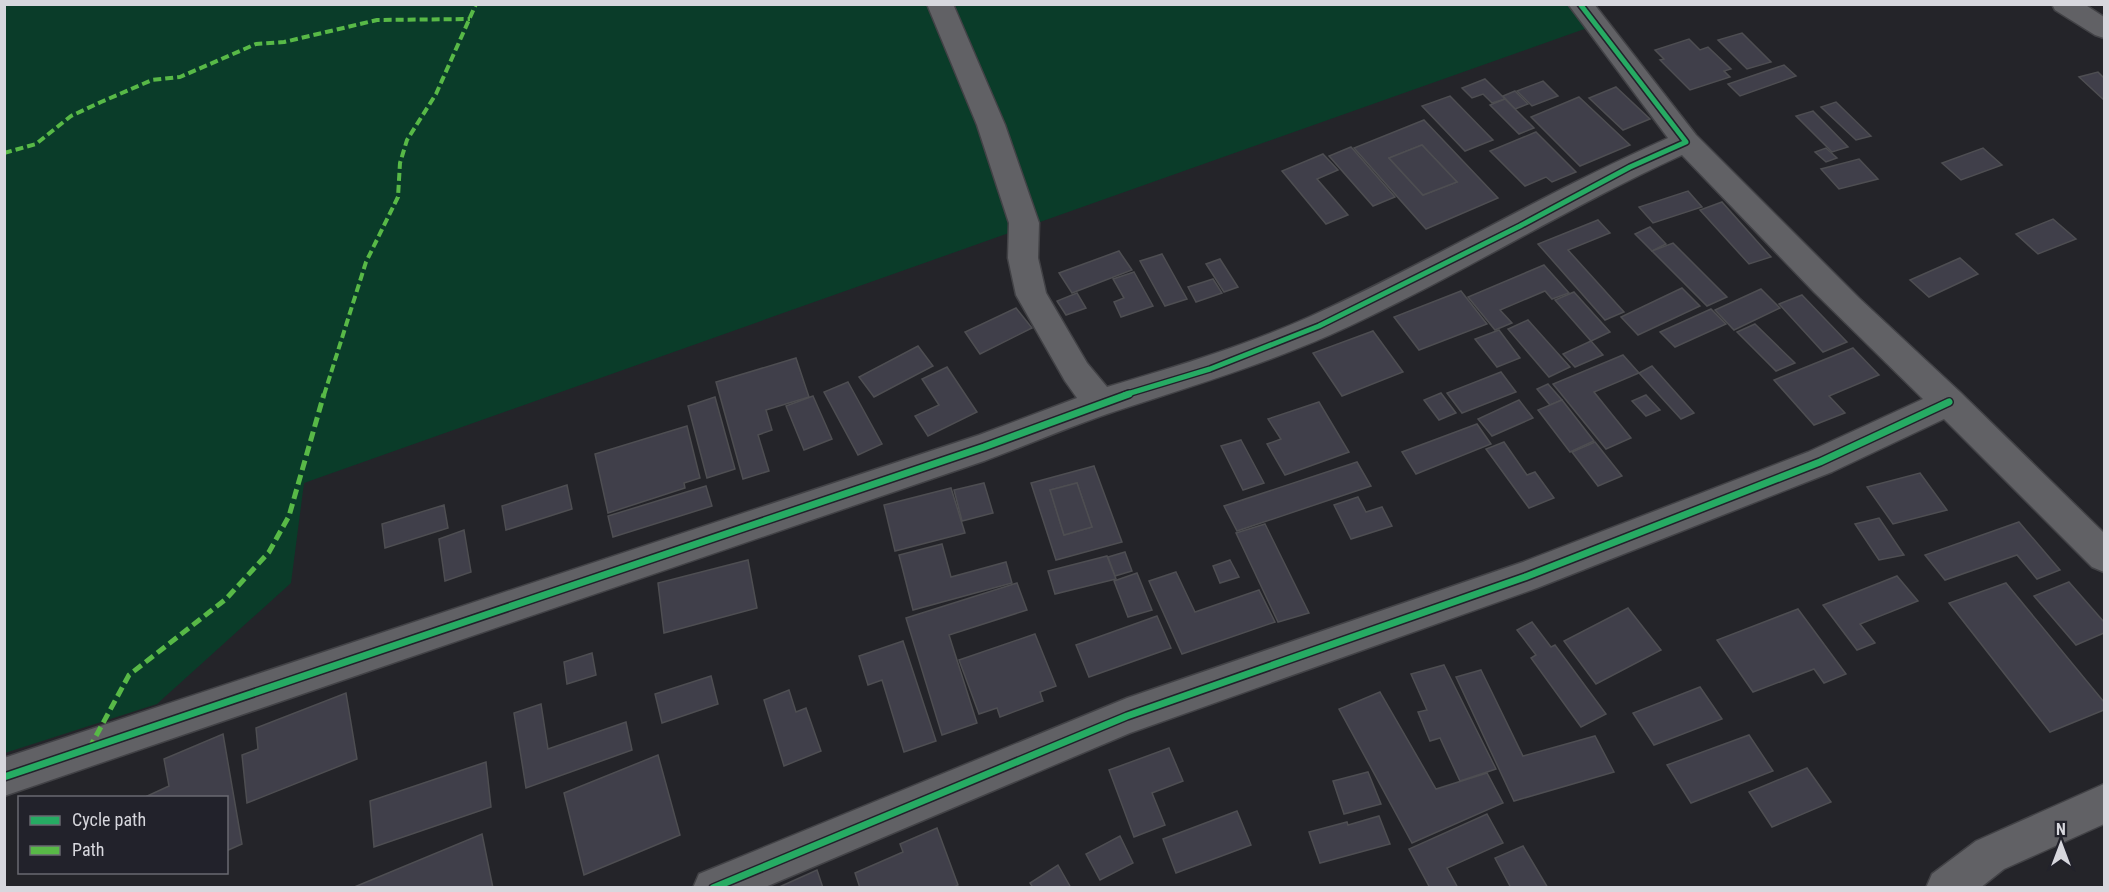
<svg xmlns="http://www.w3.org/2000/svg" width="2109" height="892" font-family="'Roboto Condensed',sans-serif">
	<rect width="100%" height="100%" fill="#242429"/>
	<polygon fill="#0a3c29" points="1572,4 1590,27 304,483 291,583 157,704 5,753 5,5"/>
	<g fill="#403f4a" stroke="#4e4e52" stroke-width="1.5" fill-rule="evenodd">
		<polygon points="1742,33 1771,62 1747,69 1718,40"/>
		<polygon points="1689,39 1700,50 1708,47 1731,69 1724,71 1730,77 1690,90 1660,60 1664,59 1655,50"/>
		<polygon points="1784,65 1796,76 1740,96 1728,84"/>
		<polygon points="2098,72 2104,78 2104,100 2079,77"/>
		<polygon points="1485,79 1505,99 1492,103 1483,94 1472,98 1462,88"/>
		<polygon points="1543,81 1558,96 1532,106 1517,91"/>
		<polygon points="1616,87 1650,119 1623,130 1589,98"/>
		<polygon points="1515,91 1528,104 1515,109 1503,96"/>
		<polygon points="1450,96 1493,140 1465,151 1422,106"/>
		<polygon points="1579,97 1630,145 1580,166 1531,117"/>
		<polygon points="1505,99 1534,128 1519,134 1490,105"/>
		<polygon points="1836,102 1871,136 1856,140 1821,107"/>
		<polygon points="1813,111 1848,147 1832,152 1796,116"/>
		<path d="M1424 120 1498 198 1426 229 1354 148ZM1422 145 1457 182 1423 195 1389 158Z"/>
		<polygon points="1536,132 1576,172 1552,182 1546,177 1525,186 1490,151"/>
		<polygon points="1422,145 1457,182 1423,195 1389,158"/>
		<polygon points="1351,147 1395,197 1373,206 1329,156"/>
		<polygon points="1826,148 1837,158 1826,162 1815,152"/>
		<polygon points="1983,148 2002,165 1961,180 1942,163"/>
		<polygon points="1323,154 1338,170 1317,179 1348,215 1326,224 1282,171"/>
		<polygon points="1859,159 1878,179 1839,189 1821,169"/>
		<polygon points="1688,191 1702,207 1653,223 1639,207"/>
		<polygon points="1722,202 1771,257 1749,264 1700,210"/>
		<polygon points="2053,219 2076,239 2038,254 2016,234"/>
		<polygon points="1598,220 1610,233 1568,250 1624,312 1605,320 1538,244"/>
		<polygon points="1650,227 1666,244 1652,251 1635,234"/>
		<polygon points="1673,243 1727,297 1707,306 1652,251"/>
		<polygon points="1119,251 1132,270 1072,293 1059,273"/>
		<polygon points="1162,254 1187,299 1165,306 1140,261"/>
		<polygon points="1960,258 1978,274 1929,297 1910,280"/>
		<polygon points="1220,259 1238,287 1224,292 1206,264"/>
		<polygon points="1544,265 1569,293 1552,299 1545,291 1500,310 1512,323 1495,330 1468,297"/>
		<polygon points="1134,272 1153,306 1121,317 1114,302 1124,298 1113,279"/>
		<polygon points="1213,279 1222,293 1196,302 1188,287"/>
		<polygon points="1682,288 1700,306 1638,335 1621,317"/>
		<polygon points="1761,289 1780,308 1734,330 1715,310"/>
		<polygon points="1461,291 1487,324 1419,350 1394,317"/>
		<polygon points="1574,292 1610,332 1591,341 1555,300"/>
		<polygon points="1077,293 1086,308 1066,315 1057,301"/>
		<polygon points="1802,295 1847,342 1823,352 1779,304"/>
		<polygon points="1016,308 1032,328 980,354 965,332"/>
		<polygon points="1711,309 1726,324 1675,347 1660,332"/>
		<polygon points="1528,320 1570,367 1549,377 1508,329"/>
		<polygon points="1755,324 1795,363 1776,371 1737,332"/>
		<polygon points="1499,330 1520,358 1497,367 1475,339"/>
		<polygon points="1373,331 1403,372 1342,396 1313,353"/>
		<polygon points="1591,341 1603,355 1575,367 1563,354"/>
		<polygon points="918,346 933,366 874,397 859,377"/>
		<polygon points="1853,348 1879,375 1829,396 1845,413 1814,425 1774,380"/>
		<polygon points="1623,355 1639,373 1594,392 1631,438 1606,449 1553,384"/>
		<polygon points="796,358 809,397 766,410 772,430 758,435 769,471 743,479 716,382"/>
		<polygon points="1652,366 1694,413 1681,419 1639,373"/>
		<polygon points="947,367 977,412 928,436 915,416 939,405 922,379"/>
		<polygon points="1501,372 1516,392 1462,413 1447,393"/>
		<polygon points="848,382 882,444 858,455 824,392"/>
		<polygon points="1548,384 1562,400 1550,405 1537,389"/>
		<polygon points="1441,393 1456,413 1439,420 1424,400"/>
		<polygon points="1646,395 1660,410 1646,416 1632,401"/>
		<polygon points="813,396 832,439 804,450 786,406"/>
		<polygon points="715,397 735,469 707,478 688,406"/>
		<polygon points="1519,400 1533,418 1492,436 1478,419"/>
		<polygon points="1562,400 1594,441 1570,452 1538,410"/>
		<polygon points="1319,402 1349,452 1285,475 1267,444 1281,439 1268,419"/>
		<polygon points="1477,424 1491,444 1416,474 1402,452"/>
		<polygon points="687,426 700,478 684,483 685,488 608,513 595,454"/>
		<polygon points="1241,440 1264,483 1243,490 1221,446"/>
		<polygon points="1504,442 1527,475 1535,472 1554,498 1529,508 1486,449"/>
		<polygon points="1595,442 1622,476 1598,486 1572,452"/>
		<polygon points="1357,462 1371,486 1237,531 1224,506"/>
		<path d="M1094 466 1122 542 1056 560 1031 483ZM1077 483 1092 527 1064 535 1050 490Z"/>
		<polygon points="1920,473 1947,510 1893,524 1867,487"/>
		<polygon points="984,483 993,513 962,521 954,490"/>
		<polygon points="1077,483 1092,527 1064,535 1050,490"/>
		<polygon points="567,485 572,509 506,530 502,506"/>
		<polygon points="706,486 712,506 613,537 608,516"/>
		<polygon points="951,488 965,533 895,551 884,505"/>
		<polygon points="1358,497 1366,512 1382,507 1392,526 1351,539 1334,505"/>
		<polygon points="444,505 448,528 385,548 382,524"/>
		<polygon points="1879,518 1904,555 1879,560 1855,524"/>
		<polygon points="2019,522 2060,570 2037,579 2017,555 1945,580 1925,555"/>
		<polygon points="1265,524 1309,613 1278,622 1236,533"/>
		<polygon points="464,530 471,572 445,581 439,539"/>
		<polygon points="942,544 951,577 1006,562 1012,583 913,610 899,555"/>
		<polygon points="1125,552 1132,571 1115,576 1108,557"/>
		<polygon points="1107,556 1116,579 1055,594 1048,571"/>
		<polygon points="748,560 757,608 664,633 658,583"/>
		<polygon points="1230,560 1239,577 1220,583 1213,566"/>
		<polygon points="1176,572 1195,612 1259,590 1275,622 1182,654 1149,581"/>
		<polygon points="1137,573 1152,610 1128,617 1114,581"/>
		<polygon points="1897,576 1918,601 1860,624 1875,643 1857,650 1823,605"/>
		<polygon points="2069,582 2104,622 2104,633 2076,645 2034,596"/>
		<polygon points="1017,583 1027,610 949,635 977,723 942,735 906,618"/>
		<polygon points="2006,583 2104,702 2104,710 2050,732 1949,603"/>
		<polygon points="1628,608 1661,650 1596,684 1564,641"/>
		<polygon points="1798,609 1846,674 1824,683 1814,669 1753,692 1717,640"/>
		<polygon points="1157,616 1171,648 1089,677 1076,645"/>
		<polygon points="1532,622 1551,647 1555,645 1606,714 1581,727 1531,658 1536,655 1517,630"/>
		<polygon points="1035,634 1056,686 1040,692 1043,701 1000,717 997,708 979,714 959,660"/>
		<polygon points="903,641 936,741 904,752 882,680 868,685 859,656"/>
		<polygon points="592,653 596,675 567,684 564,662"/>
		<polygon points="1444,665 1496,769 1460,781 1440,738 1430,741 1418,712 1427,710 1411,674"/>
		<polygon points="1481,670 1523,756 1595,736 1614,772 1514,801 1456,677"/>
		<polygon points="711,676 718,704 662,723 655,694"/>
		<polygon points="1700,687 1722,719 1654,745 1633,713"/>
		<polygon points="789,690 796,712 806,708 821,751 784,766 764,700"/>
		<polygon points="1380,692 1436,789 1487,773 1503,803 1412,843 1339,709"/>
		<polygon points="346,693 357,759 247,803 242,755 258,749 256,728"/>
		<polygon points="541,704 548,749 626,722 632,750 526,788 514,713"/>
		<polygon points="223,734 242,844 226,851 226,798 143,798 169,786 164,759"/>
		<polygon points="1749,735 1773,771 1691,803 1667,765"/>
		<polygon points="1169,748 1183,781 1152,793 1165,825 1134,837 1109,770"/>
		<polygon points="658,755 680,835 584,875 564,793"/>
		<polygon points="486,762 491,807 374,847 370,801"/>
		<polygon points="1807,768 1831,802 1772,827 1749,792"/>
		<polygon points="1368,772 1381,804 1344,814 1333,781"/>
		<polygon points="1237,811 1251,845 1176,873 1163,839"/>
		<polygon points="1487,814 1503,843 1447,868 1458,888 1430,888 1409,849"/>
		<polygon points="1379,816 1390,844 1320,863 1309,832 1347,822 1348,825"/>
		<polygon points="937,828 958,885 952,888 860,888 855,873 903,852 900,844"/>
		<polygon points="482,834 493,888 352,888"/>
		<polygon points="1120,836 1133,863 1100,880 1086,854"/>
		<polygon points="1523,846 1548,888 1511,888 1495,858"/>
		<polygon points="1058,865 1071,888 1033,888 1030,883"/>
		<polygon points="817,870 823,888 777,888"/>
	</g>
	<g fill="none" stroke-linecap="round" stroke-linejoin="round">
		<defs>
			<g id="minor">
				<path d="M927 4H953L1005 125 1039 223 1038 258 1046 293 1087 363 1107 387C1175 367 1244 346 1309 317 1431 262 1546 192 1668 138L1568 4H1594L1696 135 1859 298 1960 392 2104 533V572L2092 567 1944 419 1832 472 1537 588 1130 733 763 888H693L699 874 1127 698 1523 562 1808 452 1923 399 1814 292 1682 155C1562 210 1450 281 1330 335 1257 367 1182 389 1107 414 1066 428 1025 446 984 461L4 796V758L979 435 1077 398 1065 381 1016 295 1008 258 1009 223 977 125Z"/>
				<polygon points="2052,4 2084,4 2104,17 2104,38 2095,35 2055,10"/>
				<polygon points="2104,784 2104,824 2004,869 1980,888 1926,888 1932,874 1976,841"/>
			</g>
		</defs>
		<use href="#minor" stroke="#424246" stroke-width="3"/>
		<use href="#minor" fill="#616165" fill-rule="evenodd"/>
		<g stroke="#58b947" stroke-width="4" stroke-dasharray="8 4" stroke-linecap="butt">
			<polyline points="4,153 36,144 71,116 101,102 152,80 180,77 256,44 284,42 377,20 470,19"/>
			<polyline points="324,395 366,262 398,197 400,163 407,140 436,94 476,4"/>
		</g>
		<polyline stroke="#58b947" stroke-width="5" stroke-dasharray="10 5" stroke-linecap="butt" points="89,749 129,675 226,599 269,552 289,516 324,394"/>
		<defs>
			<polyline id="cycleway-far1" points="1124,395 1210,369 1319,326 1520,226 1630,167 1686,142 1580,4"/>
			<g id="cycleway">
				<polyline points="4,777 984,447 1129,394"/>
				<polyline points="713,888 1127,716 1525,577 1820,462 1949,402"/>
			</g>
		</defs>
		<use href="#cycleway-far1" stroke="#22222b" stroke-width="8"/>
		<use href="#cycleway" stroke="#22222b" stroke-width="10"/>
		<use href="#cycleway-far1" stroke="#26ab63" stroke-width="5"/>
		<use href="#cycleway" stroke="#26ab63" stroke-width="7"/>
	</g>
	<rect width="2109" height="892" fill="none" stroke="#d7d7dd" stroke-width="12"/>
	<rect x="18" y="796" width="210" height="78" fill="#22222b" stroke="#6a6a72" stroke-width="1.5"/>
	<rect x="30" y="816" width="30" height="9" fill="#26ab63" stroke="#6a6a72" stroke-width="1.5"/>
	<text x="72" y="826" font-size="18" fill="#d7d7dd">Cycle path</text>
	<rect x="30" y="846" width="30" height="9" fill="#58b947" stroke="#6a6a72" stroke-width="1.5"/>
	<text x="72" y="856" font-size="18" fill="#d7d7dd">Path</text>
	<g transform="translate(2061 844)" stroke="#22222b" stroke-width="4.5" paint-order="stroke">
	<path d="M0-4.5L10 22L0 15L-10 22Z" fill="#d7d7dd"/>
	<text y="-9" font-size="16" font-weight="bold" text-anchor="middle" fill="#d7d7dd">N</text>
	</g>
</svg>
